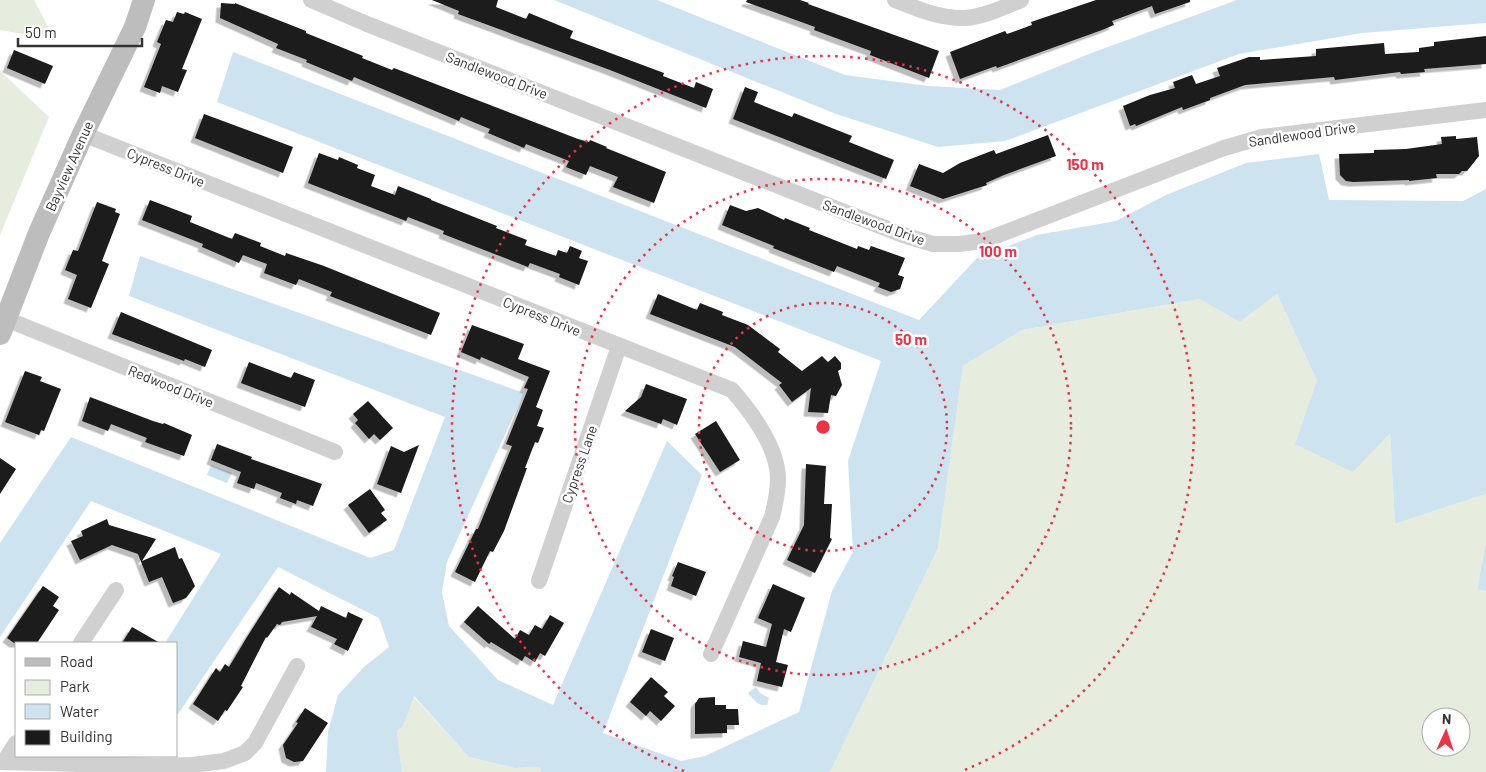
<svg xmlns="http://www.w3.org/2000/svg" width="1486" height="772" font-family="Barlow,sans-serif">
	<defs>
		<filter id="shadow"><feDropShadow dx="-4.5" dy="4.5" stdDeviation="0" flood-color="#0004"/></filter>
	</defs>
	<rect width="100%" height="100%" fill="#fff"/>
	<g fill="#e6ecde" fill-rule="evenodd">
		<polygon points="0,0 34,0 55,40 0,30"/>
		<polygon points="0,71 49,117 0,235"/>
		<path d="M1277 294 1317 381 1390 432 1395 524 1486 494V541L1477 588 1486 591V772H830L938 548 963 366 1022 330 1199 299 1240 322ZM1431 717H1461V747H1431Z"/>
		<polygon points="413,696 469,757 514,768 539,767 541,772 402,772 397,731 403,726"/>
	</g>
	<g fill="#cde3ef">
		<polygon points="554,0 657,0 845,75 928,86 1000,90 1094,52 1237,0 1486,0 1486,23 1362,33 1239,54 1005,141 938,147 836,114"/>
		<polygon points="233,52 919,320 977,258 1037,235 1116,221 1166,195 1246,163 1319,154 1329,200 1463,201 1486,189 1486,494 1395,524 1390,433 1353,472 1295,444 1317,381 1277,294 1240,322 1199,299 1022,330 963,366 938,548 830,772 541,772 539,767 514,768 469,757 414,696 403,726 397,731 402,772 326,772 328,732 338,695 364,667 389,647 379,618 278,567 176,717 176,643 165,643 221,554 91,501 0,637 0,543 71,437 370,558 394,550 445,417 129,296 140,256 524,393 447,562 442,592 449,626 498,680 553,705 667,441 702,475 603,733 681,761 705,756 799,712 832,591 853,552 848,461 881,361 217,102"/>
		<polygon points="211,465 232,473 227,483 207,475"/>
		<polygon points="1486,541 1486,591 1477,589"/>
		<path d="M756 687 760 693 769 698 767 705C759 707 753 699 748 693Z"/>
	</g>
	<g fill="#1a1a1a" filter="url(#shadow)">
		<polygon points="432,0 498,0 496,7 526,19 529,13 573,31 570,38 664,73 663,76 694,88 696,82 713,89 706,108 610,70 458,14 459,11"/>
		<polygon points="747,0 800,0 809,3 808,4 939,51 929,78 870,55 871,51 814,30 815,27 746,2"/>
		<polygon points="1096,0 1190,0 1190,2 1155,14 1152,6 1112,21 1114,25 1102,30 997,68 996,66 960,79 950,52 1005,31 1007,34 1032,25 1031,22"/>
		<polygon points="221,3 235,4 235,3 306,31 306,33 363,56 362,58 392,70 394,68 578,139 589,142 590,140 607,147 606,148 666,172 654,203 613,187 618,177 590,166 586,175 566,167 569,161 526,144 524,148 488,133 490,129 461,117 459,121 354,77 352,81 306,62 307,60 276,48 278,44 220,18"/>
		<polygon points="177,12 184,14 185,12 202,19 182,69 187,70 178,92 162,86 160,93 144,87 161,44 157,42 166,20 173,22"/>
		<polygon points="1486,36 1486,64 1424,69 1425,72 1401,74 1400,72 1335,80 1334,77 1245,85 1210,98 1210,100 1183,110 1182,107 1136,126 1135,124 1130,126 1123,106 1150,95 1175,88 1173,82 1192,75 1196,84 1220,76 1217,68 1249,57 1260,57 1260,60 1316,56 1316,49 1384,43 1385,54 1419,52 1419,48 1434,46 1434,42"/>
		<polygon points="14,50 53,66 45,84 7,68"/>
		<polygon points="745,87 758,92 754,102 792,117 794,113 852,136 849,142 894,160 886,179 733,119"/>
		<polygon points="204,114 293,147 283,173 195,138"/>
		<polygon points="1048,135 1056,156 1004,175 986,183 987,185 943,199 910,186 919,164 943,173 960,163 994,150 996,154"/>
		<polygon points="1456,136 1456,139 1477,137 1479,156 1467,171 1462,171 1459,174 1436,174 1437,178 1409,181 1409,180 1353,182 1346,181 1340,175 1339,154 1374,153 1374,150 1406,149 1442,144 1441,137"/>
		<polygon points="319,153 338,160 339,157 358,165 357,168 375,175 371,186 395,195 398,186 431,199 431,200 497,226 496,228 527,240 525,245 556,256 558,250 567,253 570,246 582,251 579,258 588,261 579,285 559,277 560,274 530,263 528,267 443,234 444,231 408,217 406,221 308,183"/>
		<polygon points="150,200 192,216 190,222 232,239 235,233 261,243 260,246 285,256 286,253 324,266 440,313 431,335 330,296 332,292 299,279 296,285 264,273 267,264 243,255 239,263 202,247 203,244 142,220"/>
		<polygon points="97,202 116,209 115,212 120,214 102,261 109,264 91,308 68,299 77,275 65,270 73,250 78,251"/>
		<polygon points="730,205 746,211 758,208 784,220 785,218 810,228 809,230 857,249 858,246 869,250 871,246 905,258 898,275 904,277 900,289 891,292 878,287 880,283 837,266 834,272 773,248 774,246 722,225"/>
		<polygon points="658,294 697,310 700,303 723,312 722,315 748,325 780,349 778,352 802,371 822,356 828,362 835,356 841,363 841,369 838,371 842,385 836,396 831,395 828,413 808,412 811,388 792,402 779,385 782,383 735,347 650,314"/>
		<polygon points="121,312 212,350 205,367 185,359 184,361 112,334"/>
		<polygon points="472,325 524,344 518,359 550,371 536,407 543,410 537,426 544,428 538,443 535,442 525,468 527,468 504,531 493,552 490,551 475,582 455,572 476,529 478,529 512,446 506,444 528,389 524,388 529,377 481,357 480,360 461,352"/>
		<polygon points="249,362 291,378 294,372 315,380 305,407 241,383"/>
		<polygon points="25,371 42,377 40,381 61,389 44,431 41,430 39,435 5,422"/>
		<polygon points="646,384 687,399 677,425 663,419 661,424 625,411 641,397"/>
		<polygon points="90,397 153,421 163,424 164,423 192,435 184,456 145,442 147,438 111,424 108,431 82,421"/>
		<polygon points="368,401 393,428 380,440 374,434 369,439 355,423 358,420 353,414"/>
		<polygon points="716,421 740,460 720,472 695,434"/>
		<polygon points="217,444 252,457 251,459 322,484 313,506 297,500 296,504 280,498 282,493 256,483 254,489 237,483 241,472 211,460"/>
		<polygon points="419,445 401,493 377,484 391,446 404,452"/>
		<polygon points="0,458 16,469 0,494"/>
		<polygon points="806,464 826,466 824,504 832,504 830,538 832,539 815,573 787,560 804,525"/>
		<polygon points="370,489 385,510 381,513 387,520 369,533 348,505"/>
		<polygon points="107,519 109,525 156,539 142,561 175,547 179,559 182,558 195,586 186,598 173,603 162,577 149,582 138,554 112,545 80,560 71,541 83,536 81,531"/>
		<polygon points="678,562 706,572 696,596 671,586 674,577 672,576"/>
		<polygon points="773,584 805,598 791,632 784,629 776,662 788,665 782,687 757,681 761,663 739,657 743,641 766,647 772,624 758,618"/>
		<polygon points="43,586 59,597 53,606 59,610 37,643 14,643 7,638"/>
		<polygon points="279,587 290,595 291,592 319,611 321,606 346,618 348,612 363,619 348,651 334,644 337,639 311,627 317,616 282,622 280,625 277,624 267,638 266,637 241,686 243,687 227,711 225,710 218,721 193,704 216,668 220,672 225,664 229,667 247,637"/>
		<polygon points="478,606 515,639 520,630 529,635 535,625 542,629 550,615 564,623 545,656 540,653 535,662 525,656 522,661 491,642 489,644 464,622"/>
		<polygon points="132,627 160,643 122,643"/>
		<polygon points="651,629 674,638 665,661 642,652"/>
		<polygon points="651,677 668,692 664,696 675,706 661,721 650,711 646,716 630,702"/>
		<polygon points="715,697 715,705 726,705 726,709 738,709 739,725 727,725 727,733 695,734 695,704 699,698"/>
		<polygon points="305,708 328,723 303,761 294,762 286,758 283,745 298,723 296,722"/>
	</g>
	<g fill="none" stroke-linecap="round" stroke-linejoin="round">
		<g stroke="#d0d0d0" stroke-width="16">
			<polyline points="311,0 367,24 903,235 933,244 959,244 983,241 1224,148 1262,137 1486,110"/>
			<path d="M895 0C917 9 941 19 965 18 984 17 1004 7 1021 0"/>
			<path d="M83 134 732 390C752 413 778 447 778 479 778 492 775 505 772 517L711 654"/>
			<polyline points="6,319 335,452"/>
			<polyline points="539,581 619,346"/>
			<polyline points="81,643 116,590"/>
			<polyline points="0,762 158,766 192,765 224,761 245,753 255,743 297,666"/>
			<polyline points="4,762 16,743"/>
		</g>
		<polyline stroke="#bdbdbd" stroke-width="22" points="0,334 39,233 83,134 135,27 144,0"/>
	</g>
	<g fill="none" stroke="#ed3146" stroke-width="2.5" stroke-dasharray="2.5 5">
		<circle cx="823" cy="427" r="124"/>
		<circle cx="823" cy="427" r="248"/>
		<path d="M684 771A371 371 0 1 1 962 771"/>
	</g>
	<g text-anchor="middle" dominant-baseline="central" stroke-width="5" stroke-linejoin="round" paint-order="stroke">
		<g font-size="14" fill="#333" stroke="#fff">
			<text transform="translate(497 75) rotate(21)">Sandlewood Drive</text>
			<text transform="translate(1302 134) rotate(-8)">Sandlewood Drive</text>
			<text transform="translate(69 166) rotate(-66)">Bayview Avenue</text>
			<text transform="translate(166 167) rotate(22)">Cypress Drive</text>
			<text transform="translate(874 222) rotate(20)">Sandlewood Drive</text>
			<text transform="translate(542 316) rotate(22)">Cypress Drive</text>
			<text transform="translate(171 386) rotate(22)">Redwood Drive</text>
			<text transform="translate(579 464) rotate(-71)">Cypress Lane</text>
		</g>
	</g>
	<circle cx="823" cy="427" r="8" fill="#ed3146" stroke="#fff" stroke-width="2.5"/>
	<g font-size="15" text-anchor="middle" font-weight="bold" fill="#ed3146" stroke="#fff" stroke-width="5" stroke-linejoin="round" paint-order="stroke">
		<text x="1085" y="170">150 m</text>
		<text x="998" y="257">100 m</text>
		<text x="911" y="345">50 m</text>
	</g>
	<rect x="15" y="642" width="162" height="115" fill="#ffffff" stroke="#adadad"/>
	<rect x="25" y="658" width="25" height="8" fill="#bdbdbd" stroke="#adadad"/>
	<text x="60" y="667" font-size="15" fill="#333333">Road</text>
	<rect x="25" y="680" width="25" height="15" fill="#e6ecde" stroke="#adadad"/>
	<text x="60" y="692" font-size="15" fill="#333333">Park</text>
	<rect x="25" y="704" width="25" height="15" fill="#cde3ef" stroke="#adadad"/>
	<text x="60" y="717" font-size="15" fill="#333333">Water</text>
	<rect x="25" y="730" width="25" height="15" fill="#1a1a1a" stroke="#adadad"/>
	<text x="60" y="742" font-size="15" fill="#333333">Building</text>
	<g transform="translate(1446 732) rotate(3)"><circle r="24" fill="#ffffff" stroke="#adadad"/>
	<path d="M0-4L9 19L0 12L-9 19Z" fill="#ed3146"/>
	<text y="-8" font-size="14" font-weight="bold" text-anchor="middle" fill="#333333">N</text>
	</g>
	<path d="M18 38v8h124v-8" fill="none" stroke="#333333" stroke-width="2.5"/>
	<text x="25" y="38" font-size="15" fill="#333333" stroke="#ffffff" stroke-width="4" paint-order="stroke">50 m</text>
</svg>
